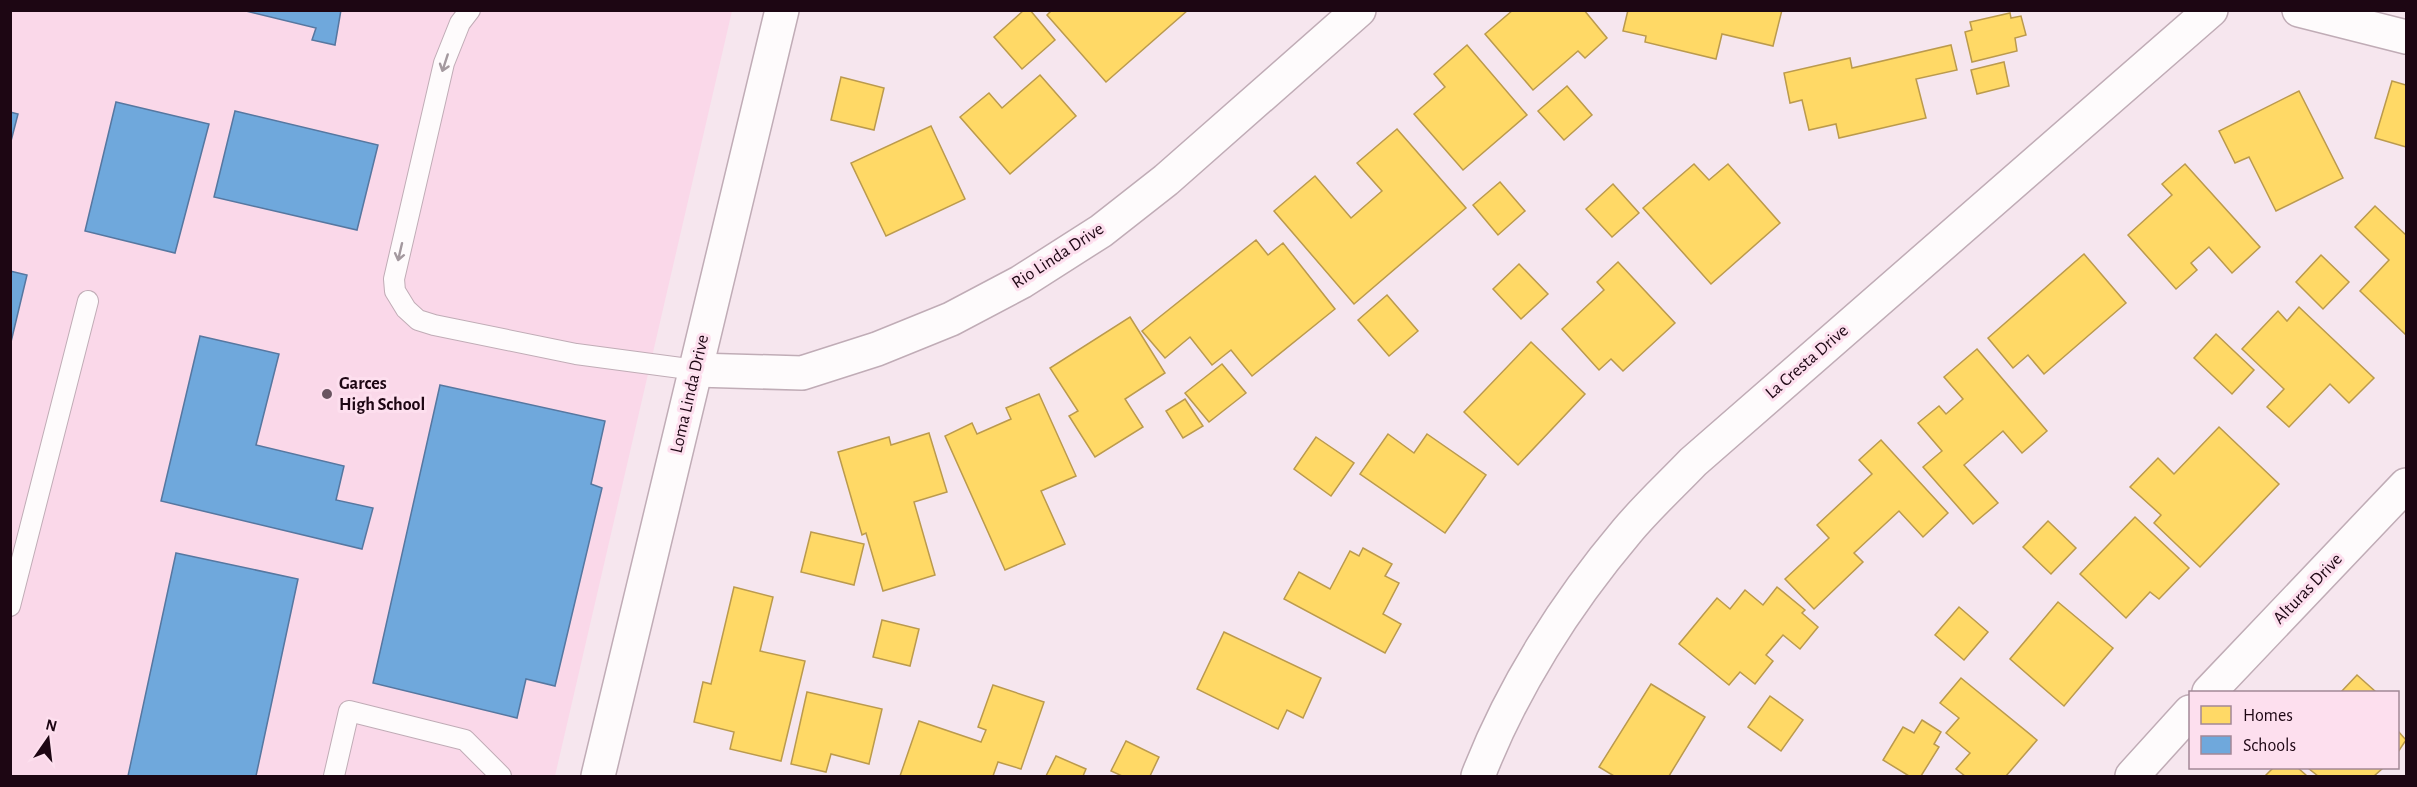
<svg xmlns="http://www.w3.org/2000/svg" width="2417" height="787" font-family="'Alegreya Sans',sans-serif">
	<rect width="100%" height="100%" fill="#f6e6ee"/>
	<polygon fill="#fad8e9" points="10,11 732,11 555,776 11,776"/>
	<g fill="#ffd966" stroke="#bb9a4d" stroke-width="1.5">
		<polygon points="1024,10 1030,10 1055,40 1022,69 994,37"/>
		<polygon points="1052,10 1188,10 1106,82 1047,15"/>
		<polygon points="1513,10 1584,10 1607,38 1585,58 1578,51 1533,90 1485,34"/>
		<polygon points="1628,10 1782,10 1773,46 1722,34 1716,59 1645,42 1646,36 1623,31"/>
		<polygon points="2010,13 2011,18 2021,16 2026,35 2015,38 2017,51 1972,62 1965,32 1972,30 1970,22"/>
		<polygon points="1467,45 1527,115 1463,170 1414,114 1445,87 1434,74"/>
		<polygon points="1951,45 1957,70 1916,79 1926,118 1839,138 1836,124 1809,130 1802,100 1790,103 1784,73 1850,58 1852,68"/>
		<polygon points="2004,62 2009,86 1977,94 1971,70"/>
		<polygon points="1040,75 1076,116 1010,174 960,117 989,93 1002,108"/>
		<polygon points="841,77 884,88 874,130 831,120"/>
		<polygon points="2392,81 2406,85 2406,147 2375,138"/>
		<polygon points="1567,86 1592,115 1564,140 1538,111"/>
		<polygon points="2299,91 2343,178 2276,211 2249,157 2235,163 2219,131"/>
		<polygon points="931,126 965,199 886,236 851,163"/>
		<polygon points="1397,129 1466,208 1354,304 1274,211 1315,176 1351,218 1382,191 1357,163"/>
		<polygon points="1694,164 1709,180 1728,164 1780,223 1711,284 1643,208"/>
		<polygon points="2185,164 2260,247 2232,273 2209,247 2191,263 2197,270 2176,289 2128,235 2172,195 2162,184"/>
		<polygon points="1500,182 1525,211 1498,235 1473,205"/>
		<polygon points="1613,184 1639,213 1612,237 1586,209"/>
		<polygon points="2375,206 2406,235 2406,335 2360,291 2389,260 2355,227"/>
		<polygon points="1256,240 1268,255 1283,243 1335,309 1252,376 1231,350 1212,365 1190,337 1165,358 1142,331"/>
		<polygon points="2084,254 2126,303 2044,374 2028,355 2013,368 1988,338"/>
		<polygon points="2321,255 2349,282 2323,309 2296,282"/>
		<polygon points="1618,262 1675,323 1623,371 1611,359 1599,370 1562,329 1604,290 1597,282"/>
		<polygon points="1519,264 1548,294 1521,319 1493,289"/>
		<polygon points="1387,295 1418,331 1389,356 1358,320"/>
		<polygon points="2299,307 2374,378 2349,403 2330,384 2289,427 2267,407 2284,389 2242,349 2278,311 2287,321"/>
		<polygon points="1130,317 1165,373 1125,399 1143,427 1095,457 1069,416 1078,411 1050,368"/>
		<polygon points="2216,334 2254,370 2232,394 2194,358"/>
		<polygon points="1531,342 1585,394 1518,465 1464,412"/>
		<polygon points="1977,349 2047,431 2022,453 2003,431 1964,465 1998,503 1973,524 1923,467 1942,451 1918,423 1939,406 1946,414 1963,399 1944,377"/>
		<polygon points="1222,364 1246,393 1209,422 1185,393"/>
		<polygon points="1039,394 1076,476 1041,491 1065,544 1005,570 945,436 972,423 977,434 1011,419 1006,408"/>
		<polygon points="1185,399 1203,426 1183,438 1166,411"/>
		<polygon points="2219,427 2279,484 2200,567 2154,523 2161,515 2130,487 2158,458 2174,474"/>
		<polygon points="929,433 947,492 914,502 935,575 883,591 866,533 862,535 838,452 889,437 891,445"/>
		<polygon points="1388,434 1414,453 1427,434 1486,475 1445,533 1360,474"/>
		<polygon points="1316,437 1354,463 1331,496 1294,469"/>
		<polygon points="1881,440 1948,513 1923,537 1899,511 1854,553 1863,562 1814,609 1785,579 1829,538 1817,525 1872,474 1859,460"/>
		<polygon points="2135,517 2189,568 2159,599 2150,592 2126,618 2080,574"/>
		<polygon points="2048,521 2076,548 2051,574 2023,547"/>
		<polygon points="811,532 864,544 854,585 801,572"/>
		<polygon points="1363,548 1392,564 1385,576 1399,583 1383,614 1401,624 1385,653 1284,599 1299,572 1330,589 1350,551 1359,556"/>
		<polygon points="734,587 773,597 760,651 805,661 781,761 730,749 734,732 694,722 703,682 711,684"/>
		<polygon points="1777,587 1805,610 1802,613 1818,627 1800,649 1783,635 1766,655 1773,661 1755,684 1740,672 1729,685 1679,644 1717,598 1730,609 1745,590 1763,605"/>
		<polygon points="2058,602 2113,648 2064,706 2010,659"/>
		<polygon points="1959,607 1988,632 1964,660 1935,635"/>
		<polygon points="882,620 919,629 910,666 873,657"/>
		<polygon points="1224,632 1321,678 1303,718 1287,710 1278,729 1197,689"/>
		<polygon points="2357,675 2376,692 2341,692"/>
		<polygon points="1961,678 2037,740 2006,776 1965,776 1956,769 1970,753 1946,733 1959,718 1940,703"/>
		<polygon points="1651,684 1705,717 1669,776 1614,776 1599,767"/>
		<polygon points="993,685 1044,702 1021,769 998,762 993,776 900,776 919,721 981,742 986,730 978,727"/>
		<polygon points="807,692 882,709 869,764 831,754 826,772 791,764"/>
		<polygon points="1770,696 1803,720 1781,751 1748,727"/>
		<polygon points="1922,720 1941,732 1934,744 1939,747 1921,776 1909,776 1883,760 1903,727 1914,733"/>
		<polygon points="2398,731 2406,740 2398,752"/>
		<polygon points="1126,741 1159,757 1150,776 1122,776 1111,771"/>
		<polygon points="1056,756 1086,769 1083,776 1046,776"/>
		<polygon points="2273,768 2298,768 2307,776 2265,776"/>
		<polygon points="2308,768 2383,768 2374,776 2318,776"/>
	</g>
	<g fill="#6fa8dc" stroke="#5677a0" stroke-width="1.5">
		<polygon points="242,10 341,10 335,45 312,40 316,28"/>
		<polygon points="116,102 209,124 175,253 85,231"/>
		<polygon points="235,111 378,145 357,230 214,197"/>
		<polygon points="10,112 18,114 10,145"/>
		<polygon points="10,271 27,275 11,342 10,342"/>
		<polygon points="200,336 279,354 256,445 344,466 336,500 373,508 362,549 161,501"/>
		<polygon points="440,385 605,421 591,484 602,488 555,686 526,679 517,718 373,683"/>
		<polygon points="176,553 298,579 256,776 128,776"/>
	</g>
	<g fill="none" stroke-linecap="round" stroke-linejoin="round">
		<defs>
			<g id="lane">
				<polyline points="470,10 460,23 444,63 394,279 395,291 406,309 418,320 434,325 576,354 696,370"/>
				<polyline points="10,606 88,301"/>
				<polyline points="334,776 349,711 465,740 501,776"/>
			</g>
			<g id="street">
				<polyline points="2299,10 2406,37"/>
				<polyline points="696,370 802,373 877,349 951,319 1021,282 1101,231 1166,180 1359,10"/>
				<polyline points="2209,692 2406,485"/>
				<polyline points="598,776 782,10"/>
				<path d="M1478 776C1512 688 1566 603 1627 531 1647 507 1671 485 1693 462L2211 10"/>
				<polyline points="2132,776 2190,712"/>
			</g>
		</defs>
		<use href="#lane" stroke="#c0acb6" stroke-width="22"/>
		<use href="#street" stroke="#c0acb6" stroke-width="36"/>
		<use href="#lane" stroke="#fefbfc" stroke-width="20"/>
		<use href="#street" stroke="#fefbfc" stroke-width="33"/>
	</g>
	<defs><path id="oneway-shaft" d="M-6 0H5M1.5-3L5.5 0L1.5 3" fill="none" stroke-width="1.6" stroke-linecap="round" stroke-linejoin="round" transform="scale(1.5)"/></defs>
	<g stroke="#a4999f">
		<use href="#oneway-shaft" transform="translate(445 63) rotate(108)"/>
		<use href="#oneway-shaft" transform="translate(400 252) rotate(103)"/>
	</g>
	<circle fill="#695460" stroke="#fddfee" stroke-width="2" cx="327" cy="394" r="6"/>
	<g text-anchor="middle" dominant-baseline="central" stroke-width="6" stroke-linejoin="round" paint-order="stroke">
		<g font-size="18" fill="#1d0613" stroke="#fddfee">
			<text transform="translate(1058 256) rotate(-33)">Rio Linda Drive</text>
			<text transform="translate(1807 362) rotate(-41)">La Cresta Drive</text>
			<text transform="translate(690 394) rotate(-77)">Loma Linda Drive</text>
			<text transform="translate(2308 589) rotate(-46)">Alturas Drive</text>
		</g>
		<g font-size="18" font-weight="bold" fill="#1d0613" stroke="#fddfee" text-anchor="start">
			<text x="339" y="384">Garces<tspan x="339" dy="21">High School</tspan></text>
		</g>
	</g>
	<rect width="2417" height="787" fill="none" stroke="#1d0613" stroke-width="24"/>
	<rect x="2189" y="691" width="210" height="78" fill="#fddfee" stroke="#a38896" stroke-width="1.5"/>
	<rect x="2201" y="706" width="30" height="18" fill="#ffd966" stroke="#a38896" stroke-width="1.5"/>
	<text x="2243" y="721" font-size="18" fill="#1d0613">Homes</text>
	<rect x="2201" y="736" width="30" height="18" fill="#6fa8dc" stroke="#a38896" stroke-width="1.5"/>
	<text x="2243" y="751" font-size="18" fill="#1d0613">Schools</text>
	<g transform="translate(48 739) rotate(14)" stroke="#fddfee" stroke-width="4.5" paint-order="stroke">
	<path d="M0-4.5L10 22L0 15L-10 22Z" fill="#1d0613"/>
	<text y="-9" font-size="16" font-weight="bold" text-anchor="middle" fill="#1d0613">N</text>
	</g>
</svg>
